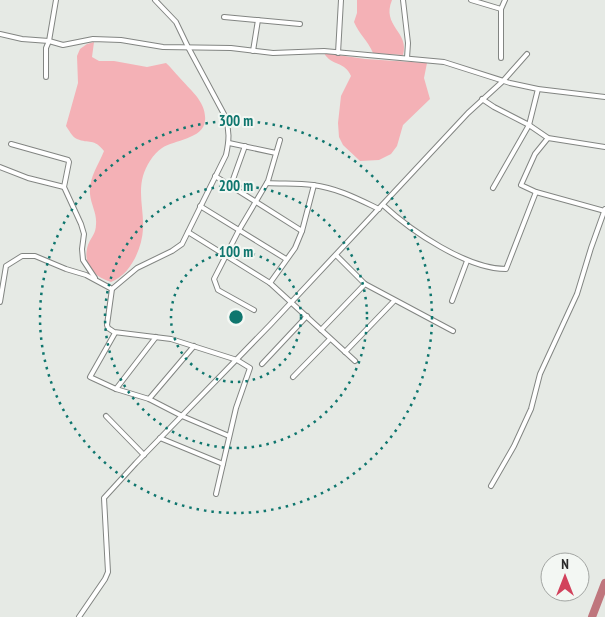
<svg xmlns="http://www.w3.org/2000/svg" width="605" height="617" font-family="'PT Sans Narrow',sans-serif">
	<rect width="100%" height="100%" fill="#e6eae5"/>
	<g fill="#f4b1b6">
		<path d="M357 0H392C381 26 410 32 403 55L373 53C368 41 359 34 354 22L357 13Z"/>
		<path d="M94 42 92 57 99 61H114L147 67 166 63C171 67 174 72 179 77 190 90 207 102 205 121 203 139 174 140 162 148 153 154 146 166 143 176 138 194 144 211 143 229 142 249 130 275 111 282 93 276 82 264 88 245 91 237 96 234 96 224 97 213 91 205 90 194 89 177 98 166 104 151 94 138 89 144 77 139 72 137 69 130 66 126L78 83 77 56 80 49 87 44Z"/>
		<path d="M324 53 365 59 427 63 424 78 430 99 403 125 397 146 391 154 379 160 360 161 343 145 339 137 338 123 341 96 351 76C344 60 332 67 324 53Z"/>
	</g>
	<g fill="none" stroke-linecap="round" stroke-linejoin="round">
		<polyline stroke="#bf767d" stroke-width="8" points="592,617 605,583"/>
		<defs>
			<g id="minor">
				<path d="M155 0 176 22 188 47 225 116C230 130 229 141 226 155L182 244 172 251 137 268 112 289 107 325 108 328 114 332 171 339 237 360 250 368 236 408 216 494"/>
				<polyline points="403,0 408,43 407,58"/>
				<polyline points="471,0 501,9"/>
				<polyline points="224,17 300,24"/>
				<polyline points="0,34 22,39 49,41 63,45 93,39 121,40 163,47 231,48 273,53 324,51 444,62 510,83 538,89 605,97"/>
				<polyline points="253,51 258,20"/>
				<polyline points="338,53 341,0"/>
				<polyline points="501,58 501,9 505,0"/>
				<polyline points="46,77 46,48 49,41 56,0"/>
				<polyline points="482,99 494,107 529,125 548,138 605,147"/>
				<polyline points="548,138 535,154 521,185 536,192 605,211"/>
				<polyline points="229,143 276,153"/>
				<polyline points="11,144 68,160 69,162 64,187 81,224 84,234 82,249 83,260 95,278"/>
				<polyline points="0,167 28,178 64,187"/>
				<polyline points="215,176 302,231"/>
				<path d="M267 183C282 184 298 183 313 185 337 188 358 199 379 209"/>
				<polyline points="231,185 245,146"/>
				<polyline points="493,188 529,125 538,89"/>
				<path d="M383 205C411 231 467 269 506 269L536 192"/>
				<polyline points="200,206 286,259"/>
				<polyline points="188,232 270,283 355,361"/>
				<polyline points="336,255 365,284 453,331"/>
				<polyline points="270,283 295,248 302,231 314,185"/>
				<polyline points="452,301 467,261"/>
				<polyline points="0,302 6,266 22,256 35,256 66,269 86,275 112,289"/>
				<polyline points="254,310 218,290 214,279 239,230 268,181 280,140"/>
				<polyline points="321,330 365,284"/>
				<polyline points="115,333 90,377 116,389 149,399 182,416 229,436"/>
				<polyline points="345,352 394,301"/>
				<polyline points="262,364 307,316"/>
				<polyline points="293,377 330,339"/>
				<polyline points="116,389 156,337"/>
				<polyline points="149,399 194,346"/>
				<polyline points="106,416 144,455"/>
				<polyline points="160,438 223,464"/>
				<polyline points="491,486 514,446 531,409 540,374 577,294 591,248 605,209"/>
				<polyline points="79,617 105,579 108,572 104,498 136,463 270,325 468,113 503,81 527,54"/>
			</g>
		</defs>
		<use href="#minor" stroke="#828582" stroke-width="6"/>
		<use href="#minor" stroke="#fff" stroke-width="4"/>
	</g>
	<g fill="none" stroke="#0f766e" stroke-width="2.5" stroke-dasharray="2.5 5">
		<circle cx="236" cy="317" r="65"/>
		<circle cx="236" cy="317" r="131"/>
		<circle cx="236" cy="317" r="196"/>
	</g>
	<circle cx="236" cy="317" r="8" fill="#0f766e" stroke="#f3f7f3" stroke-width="2.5"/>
	<g font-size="15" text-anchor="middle" font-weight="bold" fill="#0f766e" stroke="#f3f7f3" stroke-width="4" stroke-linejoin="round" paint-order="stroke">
		<text x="236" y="126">300 m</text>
		<text x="236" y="191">200 m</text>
		<text x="236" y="257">100 m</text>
	</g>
	<g transform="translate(565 577)"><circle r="24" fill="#f3f7f3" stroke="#a3a6a3"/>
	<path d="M0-4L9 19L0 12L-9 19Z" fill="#d2425c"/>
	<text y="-8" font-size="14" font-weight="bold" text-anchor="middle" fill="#2b2c2b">N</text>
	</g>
</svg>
